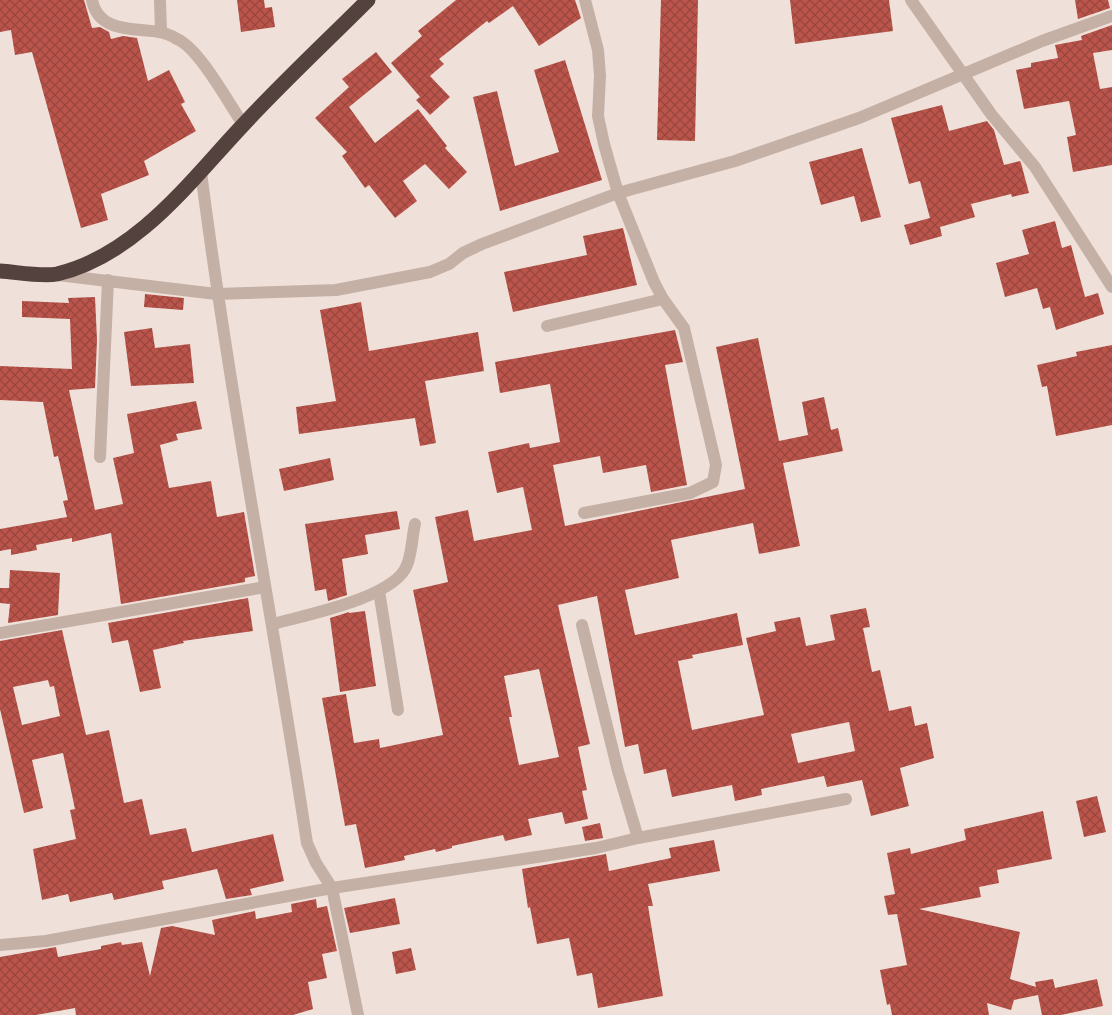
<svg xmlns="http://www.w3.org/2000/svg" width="1112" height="1015" font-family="Roboto,sans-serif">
	<defs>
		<pattern id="building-cross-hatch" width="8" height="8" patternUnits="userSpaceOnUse" patternTransform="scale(1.25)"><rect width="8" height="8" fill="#bb554b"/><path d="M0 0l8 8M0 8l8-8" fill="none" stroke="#99463e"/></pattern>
	</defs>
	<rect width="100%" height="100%" fill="#efe1d9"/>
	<g fill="url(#building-cross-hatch)" fill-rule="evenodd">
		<polygon points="0,0 84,0 92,28 100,27 109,32 111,39 123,36 137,38 148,81 169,70 185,102 181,104 196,131 144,161 149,175 101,194 108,220 81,228 32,52 15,55 11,30 0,32"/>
		<polygon points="237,0 264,0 265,8 272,7 275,27 241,32"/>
		<polygon points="456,0 575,0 581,18 539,46 513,6 489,23 487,21 439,59 444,64 430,76 450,97 430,115 416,100 420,97 391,63 422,36 418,31"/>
		<polygon points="661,0 698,0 695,141 657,140"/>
		<polygon points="790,0 889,0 893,31 795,44"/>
		<polygon points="1075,0 1108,0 1110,8 1078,19"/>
		<polygon points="1112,25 1112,50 1093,53 1100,89 1112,87 1112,165 1073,172 1067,137 1076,135 1069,101 1024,109 1016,70 1031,67 1031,63 1058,58 1055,45 1082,40 1081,36"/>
		<polygon points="376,52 392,72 349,107 375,143 418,109 447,146 445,148 467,172 449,189 425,164 403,181 417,201 395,218 369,185 365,188 342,156 347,152 315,118 349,87 342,79"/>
		<polygon points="565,60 602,180 500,211 473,97 497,91 515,166 559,152 534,70"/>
		<polygon points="942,105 949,131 987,121 994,130 1004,165 1020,161 1021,163 1029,193 1012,197 1011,194 971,204 975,217 940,227 942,236 910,245 904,225 930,218 920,181 909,184 891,118"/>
		<polygon points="862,148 881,217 861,222 854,196 821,205 809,162"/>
		<polygon points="1055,221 1062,248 1071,245 1085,297 1098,293 1104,314 1056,330 1050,307 1043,309 1037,288 1005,297 996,263 1029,254 1022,230"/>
		<polygon points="623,228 637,285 513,312 504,272 587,255 583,236"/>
		<polygon points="145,294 184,298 183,310 144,307"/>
		<polygon points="95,297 97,340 95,388 69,390 95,510 123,504 113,458 134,453 127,414 196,401 202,429 176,434 178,440 160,445 169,488 211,481 217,517 244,512 255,576 245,578 245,582 121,604 111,533 72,542 72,538 36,545 37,550 11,555 11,549 0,551 0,529 67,517 63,501 68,500 58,456 54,457 43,402 0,400 0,366 72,369 70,319 22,317 22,301 69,303 68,298"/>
		<polygon points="361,302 369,351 478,332 484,371 425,381 436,443 420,446 415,418 299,434 296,407 336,401 320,310"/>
		<polygon points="152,328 155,348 190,344 194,383 131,386 124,332"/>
		<path d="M675 330 683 362 665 365 687 485 651 492 646 465 603 473 600 456 553 465 565 526 745 489 716 347 758 338 779 441 808 435 802 402 824 397 831 430 838 428 843 451 783 463 800 546 759 554 753 523 671 540 679 578 625 590 635 635 737 613 743 645 692 655 693 658 678 661 692 730 764 715 746 638 776 631 774 622 800 617 806 646 835 640 830 615 866 608 870 627 863 628 872 672 880 670 889 711 911 706 915 726 927 723 934 758 900 768 909 806 871 816 862 780 827 787 824 776 761 789 762 795 735 801 732 785 672 797 666 769 644 774 638 744 625 747 597 596 558 605 590 744 578 747 587 790 582 791 588 819 565 824 562 812 528 819 532 835 505 841 503 835 452 846V848L436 852 435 849 404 856 405 860 365 868 356 824 345 826 322 698 346 694 354 743 379 739 380 748 443 735 413 590 448 582 435 517 468 510 474 541 532 530 523 487 497 493 488 452 529 443 530 448 560 442 550 384 500 393 495 362ZM539 669 559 757 519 765 509 717H512L504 676ZM849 722 855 751 798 763 791 734Z"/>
		<polygon points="1112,345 1112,425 1056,436 1047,386 1042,387 1037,365 1077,356 1076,352"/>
		<polygon points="330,458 334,480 284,491 279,469"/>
		<polygon points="397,511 400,529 365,535 368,554 342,559 347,595 328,601 326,589 315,591 305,524"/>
		<polygon points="10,570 60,573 58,615 8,623 10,604 0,603 0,588 9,588"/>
		<polygon points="248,598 253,631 183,641 184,643 153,650 161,688 140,692 128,640 112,643 108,623"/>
		<polygon points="365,611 376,686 340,692 330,618 349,612 349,613"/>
		<path d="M62 630 86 735 109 730 124 803 142 799 150 835 186 828 192 852 273 834 284 881 250 889 252 895 226 899 217 869 162 881 164 889 114 900 112 893 70 902 68 894 42 900 33 849 76 839 70 810 75 809 63 753 32 760 43 808 24 813 0 709V641ZM48 680 50 687 54 686 60 716 22 725 13 687Z"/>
		<polygon points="1097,796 1106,832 1084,837 1076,801"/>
		<polygon points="1043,811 1052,859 997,870 999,883 979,887 981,897 919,909 1020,932 1010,979 1036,987 1035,982 1053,979 1055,988 1097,979 1103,1006 1061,1015 1042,1015 1038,995 1014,1000 1011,1010 987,1003 989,1015 892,1015 890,1004 887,1005 880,970 907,965 897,914 888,915 884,896 895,894 887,853 910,848 911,854 966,840 964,829"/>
		<polygon points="600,823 603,838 585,841 582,827"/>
		<polygon points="714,840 720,871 648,884 653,906 648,906 663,996 598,1008 592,973 577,976 569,938 537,944 530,907 528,908 522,869 606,854 609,871 671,858 669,848"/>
		<polygon points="395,898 400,924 350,933 344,908"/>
		<polygon points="316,899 317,908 327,906 337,951 322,954 327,978 308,982 313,1009 293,1015 76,1015 75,1008 36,1015 0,1015 0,957 56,947 58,957 101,949 101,946 121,942 122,945 142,942 150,976 161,928 172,926 215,935 212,920 255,911 256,919 292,912 291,904"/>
		<polygon points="411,948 416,970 396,974 392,952"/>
	</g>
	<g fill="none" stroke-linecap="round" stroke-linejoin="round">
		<g stroke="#c5b0a6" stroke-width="12">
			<path d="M92 0C98 33 135 28 159 32 166 33 172 36 177 39 199 48 229 104 243 124"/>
			<polyline points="160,0 161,32"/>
			<polyline points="911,0 991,114 1035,167 1112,287"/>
			<path d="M201 172C230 397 273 619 307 843L316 863 332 888 358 1015"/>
			<polyline points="58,275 216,294 336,290 430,272 449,264 463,253 482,244 618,193 735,161 859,118 1042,41 1112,16"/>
			<polyline points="547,326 663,299"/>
			<polyline points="100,457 108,280"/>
			<polyline points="584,513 690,493 713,482 716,465 684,328 663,299 654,282 618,193 604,144 598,116 600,76 598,50 585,0"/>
			<polyline points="379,591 398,710"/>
			<path d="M273 624C305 615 395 598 407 565 412 553 412 537 415 524"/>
			<polyline points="582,625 618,771 638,838"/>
			<polyline points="0,633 265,587"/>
			<polyline points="0,945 46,941 332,888 596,848 638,838 846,799"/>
		</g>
		<path stroke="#53423e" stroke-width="15" d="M0 271C16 272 42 277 57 274 137 255 191 180 244 124 284 81 327 41 368 0"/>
	</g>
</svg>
